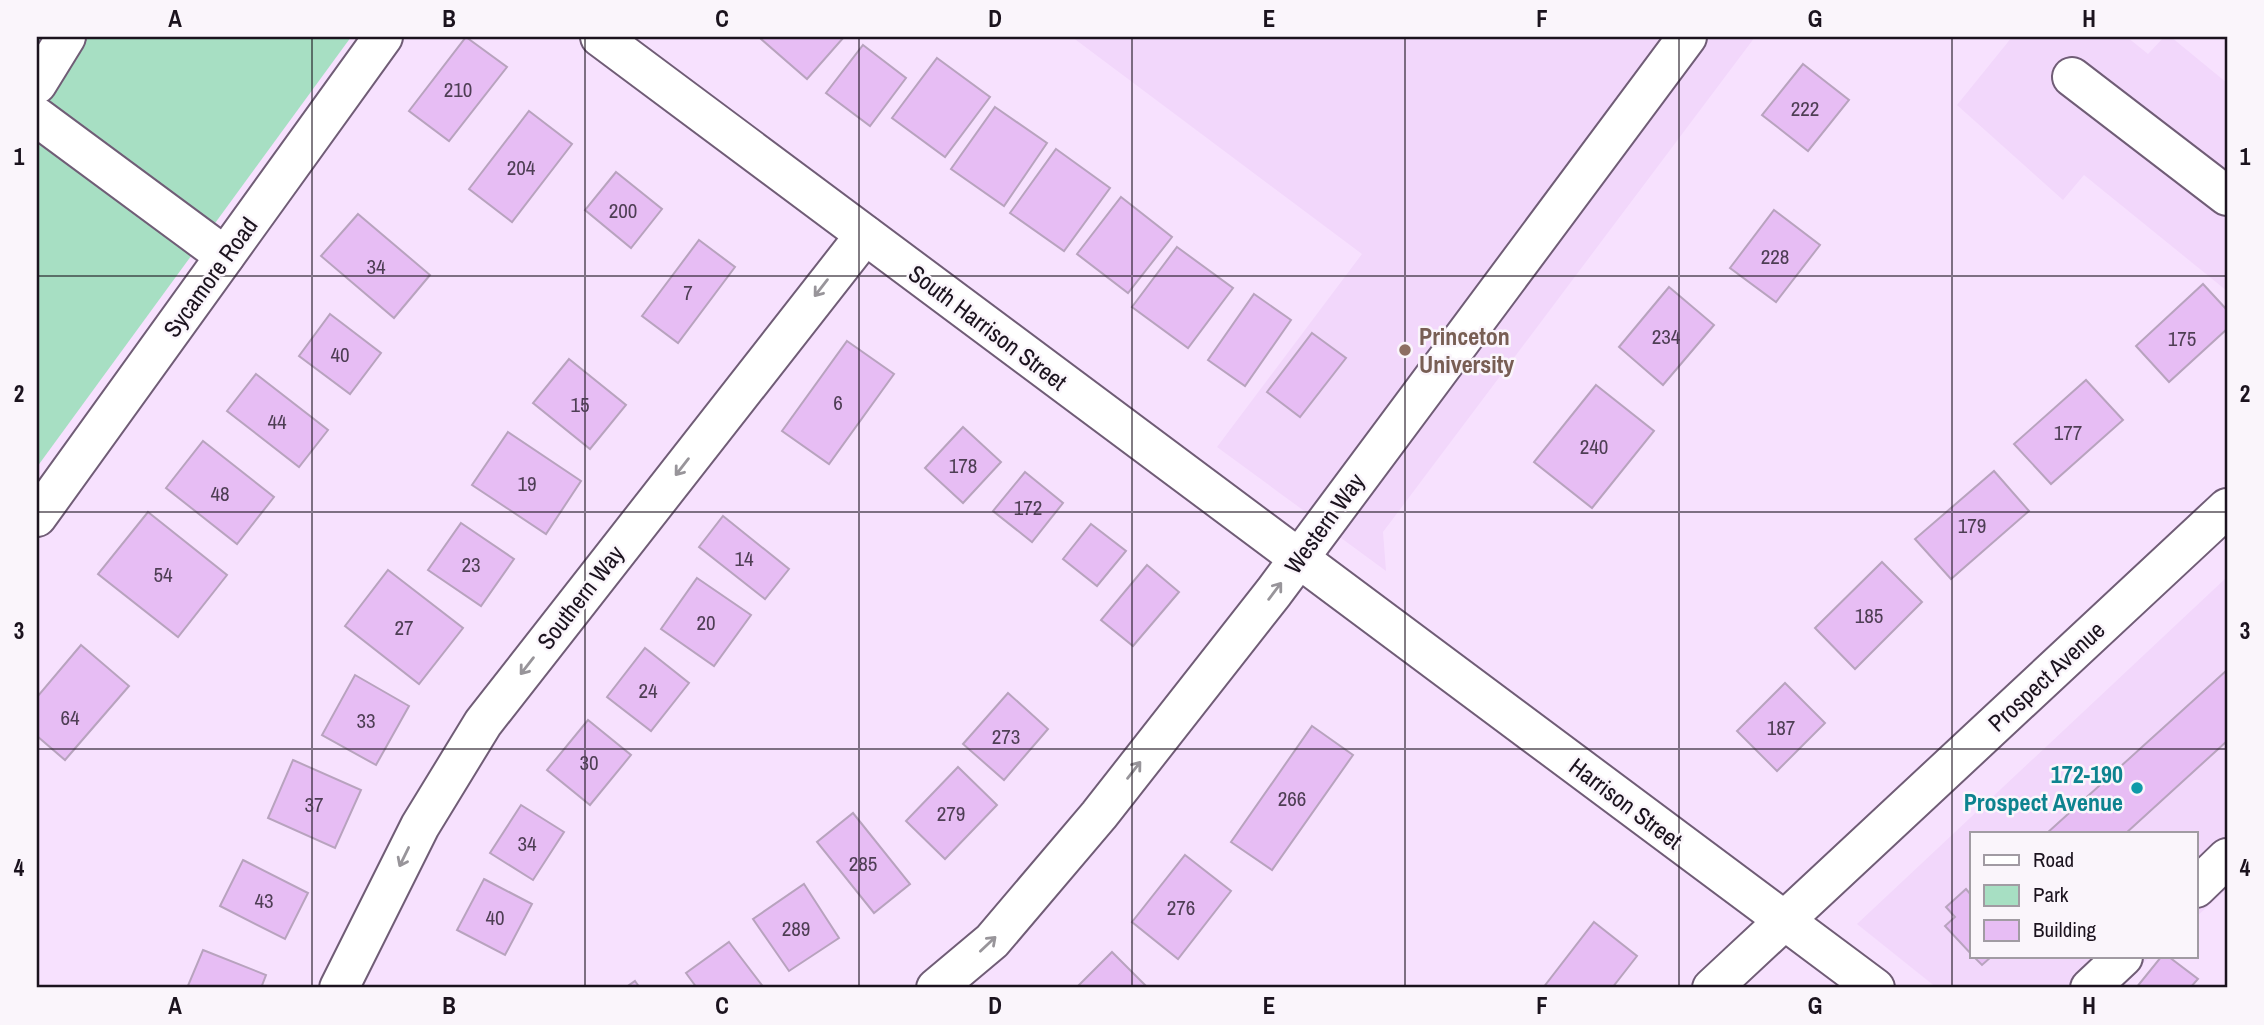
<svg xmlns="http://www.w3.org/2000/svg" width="2264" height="1025" font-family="'Archivo Narrow',sans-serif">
	<rect width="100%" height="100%" fill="#f7e1fe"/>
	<g fill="#f2d7fb">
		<polygon points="1072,37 1755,37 1383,532 1386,571 1217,447 1362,254"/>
		<polygon points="2012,37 2127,37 2148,54 2164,37 2171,37 2227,83 2227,291 2084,175 2063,200 1957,105"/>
		<polygon points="2227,577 2227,889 2196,917 2196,834 1972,834 1972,957 2150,957 2114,988 1937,988 1857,924"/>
	</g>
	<polygon fill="#a7dfc3" points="37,37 351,37 37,467"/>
	<g fill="#e7bdf4" stroke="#b8a3be" stroke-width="2">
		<polygon points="466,37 507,67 449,141 409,111"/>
		<polygon points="762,37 844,37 807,79 761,39"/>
		<polygon points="863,45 906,78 870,126 826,93"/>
		<polygon points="937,58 990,97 945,157 892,118"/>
		<polygon points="1803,64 1849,100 1808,151 1762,115"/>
		<polygon points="995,107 1047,143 1004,206 951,169"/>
		<polygon points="529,111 572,144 512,222 469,189"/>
		<polygon points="1056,149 1110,188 1064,251 1010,213"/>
		<polygon points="616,172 662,209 631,248 585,210"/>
		<polygon points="1121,197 1172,237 1128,293 1077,254"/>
		<polygon points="1774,210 1820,245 1776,302 1730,268"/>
		<polygon points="358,214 430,275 394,318 321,256"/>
		<polygon points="699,240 735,267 678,343 642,316"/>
		<polygon points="1177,247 1233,288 1188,348 1132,307"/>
		<polygon points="2203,284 2227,310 2227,329 2169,382 2136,346"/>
		<polygon points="1669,287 1714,325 1663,385 1619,347"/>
		<polygon points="1254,294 1291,320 1245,386 1208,360"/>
		<polygon points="330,314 381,353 350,394 299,356"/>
		<polygon points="1312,333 1346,358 1300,417 1267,392"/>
		<polygon points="847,341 894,374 829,464 782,431"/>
		<polygon points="569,359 626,405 590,449 533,403"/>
		<polygon points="256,374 328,430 299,467 227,411"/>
		<polygon points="2086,380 2123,420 2051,484 2014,444"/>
		<polygon points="1596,385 1654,431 1592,508 1534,462"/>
		<polygon points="963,427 1001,462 963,503 925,468"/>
		<polygon points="508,432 581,481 546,534 472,485"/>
		<polygon points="203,441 274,497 237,544 166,488"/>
		<polygon points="1994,471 2029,511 1951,579 1915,539"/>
		<polygon points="1025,472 1063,503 1032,542 993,511"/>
		<polygon points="148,512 227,575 178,637 98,574"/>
		<polygon points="723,516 789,569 765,599 699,547"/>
		<polygon points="461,523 514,559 481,606 428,570"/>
		<polygon points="1091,524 1126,551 1097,586 1063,559"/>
		<polygon points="1882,562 1922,602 1855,669 1815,628"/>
		<polygon points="1147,565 1179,592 1133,646 1101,620"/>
		<polygon points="388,570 463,628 419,684 345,626"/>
		<polygon points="697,578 751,615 714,666 661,629"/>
		<polygon points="81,645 129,686 65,760 37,736 37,697"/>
		<polygon points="645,648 689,683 651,731 607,697"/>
		<polygon points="2227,670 2227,741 2125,834 2046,834"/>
		<polygon points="355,675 409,706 376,765 322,735"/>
		<polygon points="1785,683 1825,723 1777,771 1737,731"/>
		<polygon points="1008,693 1048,729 1004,780 963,744"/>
		<polygon points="588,720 631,755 590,805 547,770"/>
		<polygon points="1312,726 1353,755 1272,870 1231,842"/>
		<polygon points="293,760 361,790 335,848 268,818"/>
		<polygon points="958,767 997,805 945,859 906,821"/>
		<polygon points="521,805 564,832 533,880 490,853"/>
		<polygon points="853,813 910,884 874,913 817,842"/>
		<polygon points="1185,855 1231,891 1178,959 1132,922"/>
		<polygon points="243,860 308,893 285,939 220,906"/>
		<polygon points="484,879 532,904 505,955 457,930"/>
		<polygon points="804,884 839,938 789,971 753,919"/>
		<polygon points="1966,889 1972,896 1972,955 1945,926 1955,917 1946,907"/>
		<polygon points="1594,922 1637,956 1612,988 1543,988"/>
		<polygon points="729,942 764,988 697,988 686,973"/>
		<polygon points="203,950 266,975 261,988 187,988"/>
		<polygon points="1112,952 1148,988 1076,988"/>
		<polygon points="1974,957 1991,957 1982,965"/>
		<polygon points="2161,957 2169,957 2198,979 2190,988 2136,988"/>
		<polygon points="635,981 640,988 625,988"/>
	</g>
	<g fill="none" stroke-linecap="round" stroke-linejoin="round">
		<defs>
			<g id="minor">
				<polyline points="600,37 1875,988"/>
				<polyline points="2072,77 2227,196"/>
				<polyline points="37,84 66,37"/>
				<polyline points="37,117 225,256"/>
				<polyline points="37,517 383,37"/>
				<polyline points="2196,888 2227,858"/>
				<polyline points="339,988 420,826 483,723 865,235"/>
				<polyline points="936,988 992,941 1099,815 1274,592 1687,37"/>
				<polyline points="1712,988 2227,508"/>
				<polyline points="2090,988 2123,957"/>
			</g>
		</defs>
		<use href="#minor" stroke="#705d76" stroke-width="42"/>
		<use href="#minor" stroke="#fff" stroke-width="38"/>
	</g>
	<defs><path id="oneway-shaft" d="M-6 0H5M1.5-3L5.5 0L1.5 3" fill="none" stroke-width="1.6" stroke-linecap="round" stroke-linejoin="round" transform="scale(1.75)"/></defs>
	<g stroke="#98959a">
		<use href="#oneway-shaft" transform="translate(821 288) rotate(128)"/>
		<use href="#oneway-shaft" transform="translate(682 467) rotate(128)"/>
		<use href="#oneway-shaft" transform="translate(1275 591) rotate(-53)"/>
		<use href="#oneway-shaft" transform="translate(527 666) rotate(128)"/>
		<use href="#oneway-shaft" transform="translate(1134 770) rotate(-52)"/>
		<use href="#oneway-shaft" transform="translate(404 857) rotate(116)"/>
		<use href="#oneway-shaft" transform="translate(988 944) rotate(-43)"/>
	</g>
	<path fill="none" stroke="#1b131e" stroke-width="2" stroke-opacity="0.55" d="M312 37V988M585 37V988M859 37V988M1132 37V988M1405 37V988M1679 37V988M1952 37V988M37 276H2227M37 512H2227M37 749H2227"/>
	<circle fill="#8d6e63" stroke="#faf5fb" stroke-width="2.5" cx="1405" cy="350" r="7"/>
	<circle fill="#0f9aa8" stroke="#faf5fb" stroke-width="2.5" cx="2137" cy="788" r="7"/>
	<g text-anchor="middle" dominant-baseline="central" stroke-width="5" stroke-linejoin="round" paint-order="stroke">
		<g font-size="21" fill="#4e3e54">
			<text x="458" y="89">210</text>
			<text x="1805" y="108">222</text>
			<text x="521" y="167">204</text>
			<text x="623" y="210">200</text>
			<text x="1775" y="256">228</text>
			<text x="376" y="266">34</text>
			<text x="688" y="292">7</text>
			<text x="1666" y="336">234</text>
			<text x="2182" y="338">175</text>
			<text x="340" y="354">40</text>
			<text x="838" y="402">6</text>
			<text x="580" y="404">15</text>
			<text x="277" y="421">44</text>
			<text x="2068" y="432">177</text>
			<text x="1594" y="446">240</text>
			<text x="963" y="465">178</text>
			<text x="527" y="483">19</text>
			<text x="220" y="493">48</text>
			<text x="1028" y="507">172</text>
			<text x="1972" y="525">179</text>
			<text x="744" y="558">14</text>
			<text x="471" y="564">23</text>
			<text x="163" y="574">54</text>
			<text x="1869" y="615">185</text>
			<text x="706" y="622">20</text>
			<text x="404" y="627">27</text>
			<text x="648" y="690">24</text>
			<text x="70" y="717">64</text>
			<text x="366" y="720">33</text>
			<text x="1781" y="727">187</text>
			<text x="1006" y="736">273</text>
			<text x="589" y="762">30</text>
			<text x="1292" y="798">266</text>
			<text x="314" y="804">37</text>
			<text x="951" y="813">279</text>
			<text x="527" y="843">34</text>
			<text x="863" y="863">285</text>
			<text x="264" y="900">43</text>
			<text x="1181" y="907">276</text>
			<text x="495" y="917">40</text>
			<text x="796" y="928">289</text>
		</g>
		<g font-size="24" fill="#1b131e" stroke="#faf5fb">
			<text transform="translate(210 277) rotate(-54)">Sycamore Road</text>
			<text transform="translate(988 327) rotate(37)">South Harrison Street</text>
			<text transform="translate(1324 523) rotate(-54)">Western Way</text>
			<text transform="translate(580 597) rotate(-52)">Southern Way</text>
			<text transform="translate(2046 676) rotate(-43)">Prospect Avenue</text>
			<text transform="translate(1626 803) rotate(37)">Harrison Street</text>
		</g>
		<g font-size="24" font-weight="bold" fill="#785e54" stroke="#faf5fb" text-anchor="start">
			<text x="1419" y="336">Princeton<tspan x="1419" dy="28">University</tspan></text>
		</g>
		<g font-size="24" font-weight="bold" fill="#0d838f" stroke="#faf5fb" text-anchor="end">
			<text x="2123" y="774">172-190<tspan x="2123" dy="28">Prospect Avenue</tspan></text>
		</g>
	</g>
	<rect width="2264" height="1025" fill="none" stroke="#faf5fb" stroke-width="77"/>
	<rect x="1970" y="832" width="228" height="126" fill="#faf5fb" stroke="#a19ba3" stroke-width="2"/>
	<rect x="1984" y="855" width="35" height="10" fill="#ffffff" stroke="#a19ba3" stroke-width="2"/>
	<text x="2033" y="867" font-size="21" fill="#1b131e">Road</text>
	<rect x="1984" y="885" width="35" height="21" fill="#a7dfc3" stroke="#a19ba3" stroke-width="2"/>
	<text x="2033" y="902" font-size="21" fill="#1b131e">Park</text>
	<rect x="1984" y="920" width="35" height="21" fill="#e7bdf4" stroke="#a19ba3" stroke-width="2"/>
	<text x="2033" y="937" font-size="21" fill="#1b131e">Building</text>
	<rect x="38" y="38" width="2188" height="948" fill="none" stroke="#1b131e" stroke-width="2.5"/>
	<g font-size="23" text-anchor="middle" font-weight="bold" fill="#1b131e">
		<text x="175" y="27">A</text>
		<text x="449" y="27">B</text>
		<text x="722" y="27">C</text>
		<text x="995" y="27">D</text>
		<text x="1269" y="27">E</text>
		<text x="1542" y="27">F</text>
		<text x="1815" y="27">G</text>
		<text x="2089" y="27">H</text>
		<text x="19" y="165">1</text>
		<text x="2245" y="165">1</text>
		<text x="19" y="402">2</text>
		<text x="2245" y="402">2</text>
		<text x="19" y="639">3</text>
		<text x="2245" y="639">3</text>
		<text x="19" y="876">4</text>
		<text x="2245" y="876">4</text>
		<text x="175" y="1014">A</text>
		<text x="449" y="1014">B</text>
		<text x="722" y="1014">C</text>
		<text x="995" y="1014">D</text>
		<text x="1269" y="1014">E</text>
		<text x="1542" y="1014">F</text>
		<text x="1815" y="1014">G</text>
		<text x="2089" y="1014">H</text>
	</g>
</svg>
